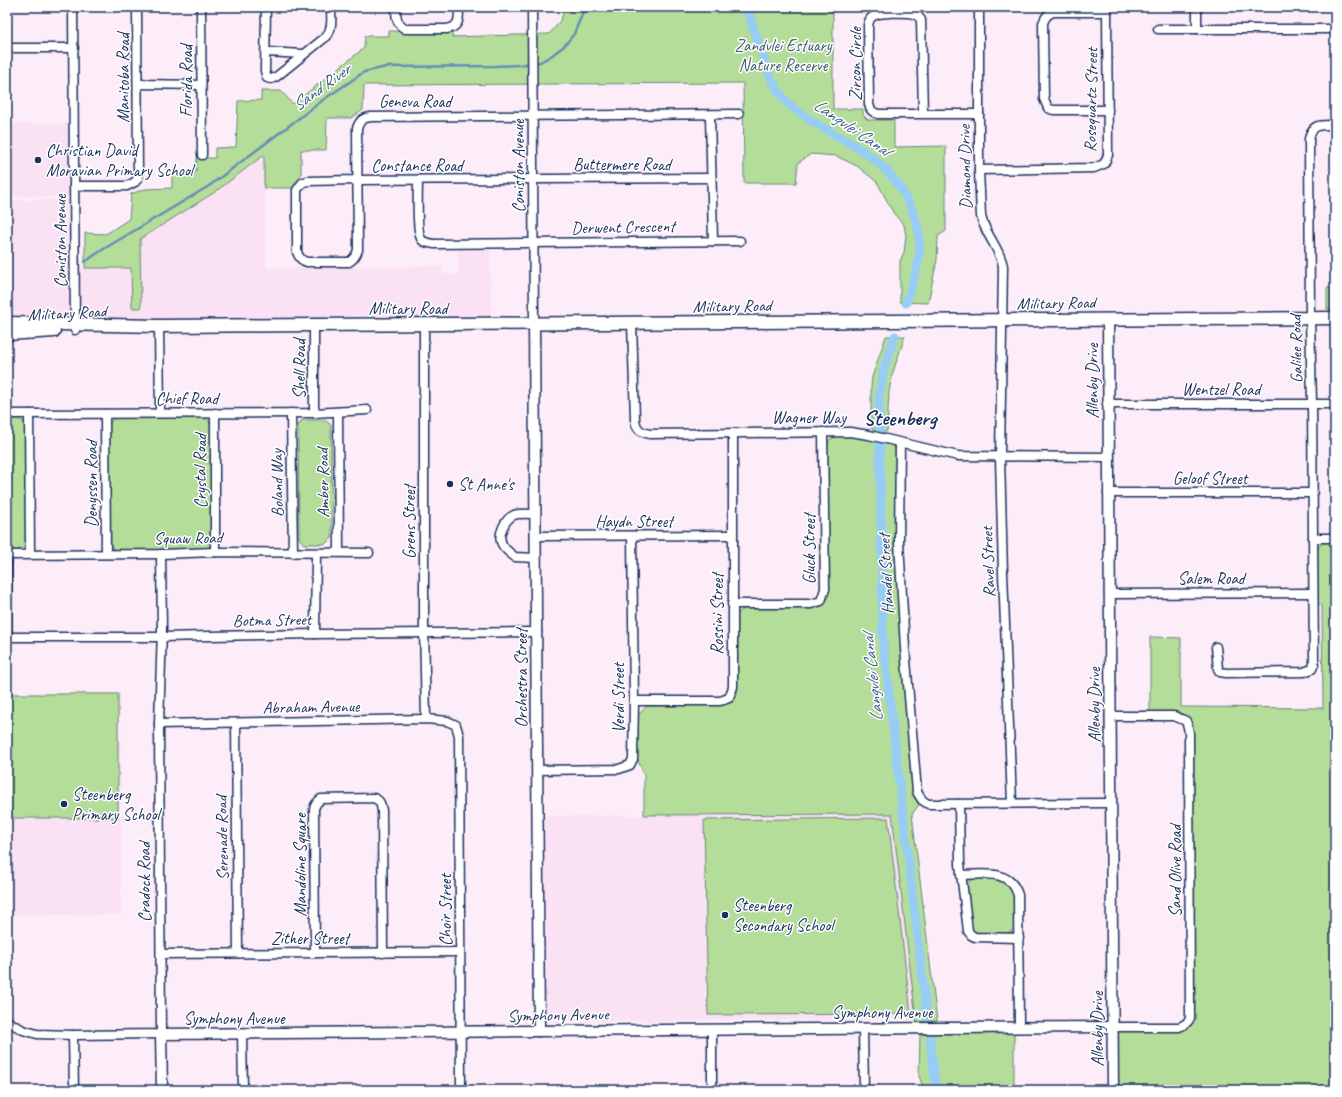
<svg xmlns="http://www.w3.org/2000/svg" width="1342" height="1097" font-family="Caveat,sans-serif">
	<rect width="100%" height="100%" fill="#fcedf8"/>
	<filter id="ink" filterUnits="userSpaceOnUse"><feTurbulence type="fractalNoise" baseFrequency=".025" numOctaves="2"/><feDisplacementMap in="SourceGraphic" scale="8" xChannelSelector="R" yChannelSelector="G"/><feConvolveMatrix kernelMatrix="1 2 1 2 8 2 1 2 1" color-interpolation-filters="sRGB"/></filter>
	<g filter="url(#ink)">
		<g fill="#fae1f3">
			<polygon points="7,123 70,124 69,197 7,196"/>
			<polygon points="264,155 266,268 443,266 443,274 458,274 458,246 490,246 491,324 7,323 7,200 67,200 66,268 132,268 132,308 140,308 140,239 215,192"/>
			<polygon points="120,692 121,915 7,915 7,693"/>
			<polygon points="892,814 916,1019 555,1021 546,1014 545,816"/>
		</g>
		<g fill="#b4dd99" stroke="#68867c">
			<path d="M564 7H848V8H833V109H863V115L868 120H894V147L946 146V231L938 236 937 260 928 303 900 302V261L904 252 906 236 904 225 894 214 877 182 857 166 836 156 811 154 798 163 796 183H744L743 83 364 85 363 110 351 118H327L326 150H301V179L292 188H264V155L215 192 140 239 141 308H132L131 268H85V233L106 234 129 219 131 194 145 189 172 188V172H196L197 158H215V148L236 147 238 101 261 100V91H281L293 104 364 48 365 36H389V31L452 32V37L549 34C557 25 563 20 564 7Z"/>
			<rect x="1327" y="288" width="8" height="21"/>
			<path d="M886 336H905L892 375 889 392 887 431C881 434 876 432 871 428V387L872 377Z"/>
			<polygon points="116,418 205,418 209,421 211,426 212,542 210,547 205,550 118,551 112,548 110,543 109,425 111,421"/>
			<path d="M7 419H18L24 422 26 429 27 543C23 551 16 550 7 550Z"/>
			<polygon points="302,420 325,420 331,425 332,538 325,544 304,544 299,538 298,426"/>
			<polygon points="837,436 854,436 874,440 890,444 896,449 897,550 921,802 912,814 937,1021 917,1022 916,1019 892,814 644,815 644,775 637,758 637,716 647,706 725,705 733,701 737,693 736,618 739,612 746,608 815,607 823,603 828,594 827,447 829,440"/>
			<polygon points="1324,542 1335,542 1335,1090 1113,1090 1113,1027 1179,1027 1188,1022 1186,721 1179,712 1150,712 1150,637 1181,638 1181,707 1323,708 1322,605 1318,604 1317,552 1319,546"/>
			<rect x="7" y="694" width="111" height="124"/>
			<polygon points="888,818 911,1014 708,1015 704,820"/>
			<polygon points="998,878 1001,879 1014,891 1014,929 1008,933 975,933 972,930 967,884 972,879"/>
			<polygon points="1014,1033 1014,1090 924,1090 919,1076 920,1034"/>
		</g>
		<g fill="none" stroke-linecap="round" stroke-linejoin="round">
			<polyline stroke="#658eb9" stroke-width="2.5" points="85,262 102,250 209,186 323,100 364,72 386,67 495,66 519,65 540,62 551,56 564,46 574,34 585,7"/>
			<g stroke="#97cdf5" stroke-width="9">
				<path d="M747 7C749 17 753 26 756 36 764 60 771 88 791 106 813 125 840 136 863 151 897 174 924 214 919 256 917 272 911 288 906 303"/>
				<polyline points="895,336 884,368 879,398 883,642 927,1017"/>
				<polyline points="930,1039 936,1090"/>
			</g>
			<defs>
				<g id="minor">
					<polyline points="73,7 75,330"/>
					<polyline points="201,7 202,155"/>
					<path d="M266 7 265 71 267 78 271 79 276 77 327 36C333 27 331 17 331 7"/>
					<path d="M396 7C396 16 396 24 405 29H447C460 27 459 18 459 7"/>
					<polyline points="532,7 534,324"/>
					<path d="M979 7V170L981 216C985 235 999 246 1003 266L1000 457 1003 573 1012 803"/>
					<path d="M1107 12H1054C1048 13 1045 17 1043 23L1044 99 1048 108 1053 110H1108"/>
					<polyline points="1158,29 1335,29"/>
					<polyline points="1197,29 1197,7"/>
					<polyline points="7,48 74,48"/>
					<polyline points="266,52 303,54"/>
					<polyline points="138,84 201,85"/>
					<path d="M923 114 921 20C919 17 918 15 914 14 907 12 878 12 872 17 869 19 869 22 868 25L869 104C870 110 872 112 878 114H979"/>
					<polyline points="710,115 713,241"/>
					<polyline points="979,170 1094,168 1104,164 1108,155 1107,7"/>
					<path d="M711 178 356 180 307 181 302 183 297 190V252C299 258 302 261 307 262H349C354 259 356 256 358 250L357 128C360 120 363 118 371 117L739 114"/>
					<path d="M418 180C418 190 416 234 422 240 425 243 430 243 434 244L740 241"/>
					<polyline points="74,186 127,186 135,182 138,178 137,7"/>
					<path d="M632 323 635 419C636 429 640 432 650 434L850 432 869 435 958 456 1108 457"/>
					<polyline points="424,324 424,626 426,719"/>
					<polyline points="314,325 314,413"/>
					<polyline points="159,326 160,413"/>
					<polyline points="1107,404 1335,404"/>
					<polyline points="338,412 339,552"/>
					<polyline points="215,413 215,552"/>
					<polyline points="291,413 293,553"/>
					<polyline points="7,414 314,413 367,410"/>
					<polyline points="29,414 30,554"/>
					<polyline points="105,414 106,554"/>
					<polyline points="900,443 899,542 905,648 917,792 922,800 928,804 1110,803"/>
					<polyline points="1108,493 1312,493"/>
					<path d="M536 514C529 514 520 513 514 515 505 519 497 535 502 544 504 549 511 554 515 557L536 558"/>
					<polyline points="536,536 732,535"/>
					<polyline points="1313,538 1335,538"/>
					<polyline points="1109,594 1313,593"/>
					<polyline points="732,604 811,604 821,601 825,589 823,432"/>
					<polyline points="315,634 316,554"/>
					<polyline points="7,637 161,637 315,634 537,632"/>
					<polyline points="7,637 7,555 161,554 215,552 369,553"/>
					<path d="M1216 647 1218 669 1220 672 1226 673 1304 672 1312 669 1314 664 1312 403 1310 318 1309 139C1312 123 1321 125 1335 125"/>
					<polyline points="634,701 720,701 729,698 733,687 733,433"/>
					<path d="M1110 716H1174L1186 721 1188 727 1189 733 1190 1018C1188 1023 1185 1025 1179 1027H1113"/>
					<polyline points="236,723 238,953"/>
					<polyline points="159,724 426,719 447,721 456,725 459,736 461,1090"/>
					<polyline points="537,770 619,769 630,765 633,759 634,701 632,537"/>
					<polyline points="959,804 960,864 968,931 971,935 975,937 1019,938"/>
					<path d="M961 875C983 875 1010 868 1018 895L1019 1027"/>
					<path d="M315 953 314 809C315 804 317 802 321 799L374 798C381 801 381 805 382 811L383 953"/>
					<polyline points="161,954 460,952"/>
					<polyline points="7,1021 23,1030 37,1034 73,1035 161,1034 159,724 162,629 161,554"/>
					<polyline points="863,1028 864,1090"/>
					<polyline points="712,1030 712,1090"/>
					<polyline points="242,1034 243,1090"/>
					<polyline points="73,1035 74,1090"/>
				</g>
				<g id="tertiary">
					<polyline points="1108,320 1113,1090"/>
					<polyline points="534,324 539,1031"/>
					<polyline points="162,1090 161,1034 942,1028 1113,1027"/>
				</g>
				<g id="secondary">
					<polyline points="7,323 159,326 1335,318"/>
					<polyline points="7,334 54,331"/>
				</g>
			</defs>
			<use href="#minor" stroke="#1b2f5e" stroke-width="11"/>
			<use href="#tertiary" stroke="#1b2f5e" stroke-width="13"/>
			<use href="#secondary" stroke="#1b2f5e" stroke-width="15"/>
			<use href="#minor" stroke="#fff" stroke-width="8"/>
			<use href="#tertiary" stroke="#fff" stroke-width="10"/>
			<use href="#secondary" stroke="#fff" stroke-width="12"/>
		</g>
	</g>
	<g fill="#1b2f5e" stroke="#fff" stroke-width="1.5">
		<circle cx="38" cy="160" r="4"/>
		<circle cx="450" cy="484" r="4"/>
		<circle cx="64" cy="804" r="4"/>
		<circle cx="725" cy="915" r="4"/>
	</g>
	<g text-anchor="middle" dominant-baseline="central" stroke-width="3" stroke-linejoin="round" paint-order="stroke">
		<g font-size="17" fill="#415a6d" stroke="#fff">
			<text x="783" y="45">Zandvlei Estuary<tspan x="783" dy="20">Nature Reserve</tspan></text>
		</g>
		<g font-size="17" fill="#1b2f5e" stroke="#fff">
			<text transform="translate(855 64) rotate(-90)">Zircon Circle</text>
			<text transform="translate(123 78) rotate(-90)">Manitoba Road</text>
			<text transform="translate(186 81) rotate(-90)">Florida Road</text>
			<text transform="translate(1091 100) rotate(-89)">Rosequartz Street</text>
			<text x="415" y="101">Geneva Road</text>
			<text x="622" y="164">Buttermere Road</text>
			<text x="417" y="165">Constance Road</text>
			<text transform="translate(518 166) rotate(-90)">Coniston Avenue</text>
			<text transform="translate(965 167) rotate(-91)">Diamond Drive</text>
			<text transform="translate(623 227) rotate(-1)">Derwent Crescent</text>
			<text transform="translate(60 241) rotate(-90)">Coniston Avenue</text>
			<text transform="translate(1056 303) rotate(-1)">Military Road</text>
			<text transform="translate(732 306) rotate(-1)">Military Road</text>
			<text x="408" y="308">Military Road</text>
			<text transform="translate(67 313) rotate(-3)">Military Road</text>
			<text transform="translate(1296 349) rotate(-91)">Galilee Road</text>
			<text transform="translate(299 369) rotate(-90)">Shell Road</text>
			<text transform="translate(1092 381) rotate(-90)">Allenby Drive</text>
			<text x="1221" y="389">Wentzel Road</text>
			<text x="187" y="398">Chief Road</text>
			<text x="809" y="417">Wagner Way</text>
			<text transform="translate(200 471) rotate(-90)">Crystal Road</text>
			<text x="1210" y="478">Geloof Street</text>
			<text transform="translate(277 483) rotate(-91)">Boland Way</text>
			<text transform="translate(323 483) rotate(-91)">Amber Road</text>
			<text transform="translate(91 484) rotate(-90)">Denyssen Road</text>
			<text x="634" y="521">Haydn Street</text>
			<text transform="translate(409 522) rotate(-90)">Grens Street</text>
			<text transform="translate(188 538) rotate(-1)">Squaw Road</text>
			<text transform="translate(809 549) rotate(-90)">Gluck Street</text>
			<text transform="translate(988 562) rotate(-92)">Ravel Street</text>
			<text transform="translate(886 574) rotate(-93)">Handel Street</text>
			<text x="1211" y="578">Salem Road</text>
			<text transform="translate(717 614) rotate(-90)">Rossini Street</text>
			<text transform="translate(272 620) rotate(-1)">Botma Street</text>
			<text transform="translate(521 678) rotate(-90)">Orchestra Street</text>
			<text transform="translate(618 698) rotate(-90)">Verdi Street</text>
			<text transform="translate(1094 705) rotate(-90)">Allenby Drive</text>
			<text transform="translate(311 707) rotate(-1)">Abraham Avenue</text>
			<text transform="translate(222 838) rotate(-91)">Serenade Road</text>
			<text transform="translate(300 865) rotate(-90)">Mandoline Square</text>
			<text transform="translate(1175 871) rotate(-90)">Sand Olive Road</text>
			<text transform="translate(144 882) rotate(-90)">Cradock Road</text>
			<text transform="translate(445 910) rotate(-90)">Choir Street</text>
			<text x="310" y="938">Zither Street</text>
			<text x="882" y="1012">Symphony Avenue</text>
			<text transform="translate(558 1015) rotate(-1)">Symphony Avenue</text>
			<text x="234" y="1018">Symphony Avenue</text>
			<text transform="translate(1097 1029) rotate(-90)">Allenby Drive</text>
		</g>
		<g font-size="17" fill="#1b2f5e" stroke="#fff" text-anchor="start">
			<text x="46" y="150">Christian David<tspan x="46" dy="20">Moravian Primary School</tspan></text>
			<text x="458" y="484">St Anne's</text>
			<text x="72" y="794">Steenberg<tspan x="72" dy="20">Primary School</tspan></text>
			<text x="733" y="905">Steenberg<tspan x="733" dy="20">Secondary School</tspan></text>
		</g>
		<g font-size="18" font-style="italic" fill="#405e8b" stroke="#fff">
			<text transform="translate(321 87) rotate(-36)">Sand River</text>
			<text transform="translate(852 127) rotate(34)">Langvlei Canal</text>
			<text transform="translate(872 678) rotate(-96)">Langvlei Canal</text>
		</g>
		<g font-size="21" font-weight="bold" fill="#1b2f5e" stroke="#fff">
			<text x="900" y="418">Steenberg</text>
		</g>
	</g>
	<rect width="1342" height="1097" fill="none" stroke="#fff" stroke-width="24"/>
	<rect x="12" y="12" width="1318" height="1073" fill="none" stroke="#1b2f5e" stroke-width="1.5" filter="url(#ink)"/>
</svg>
